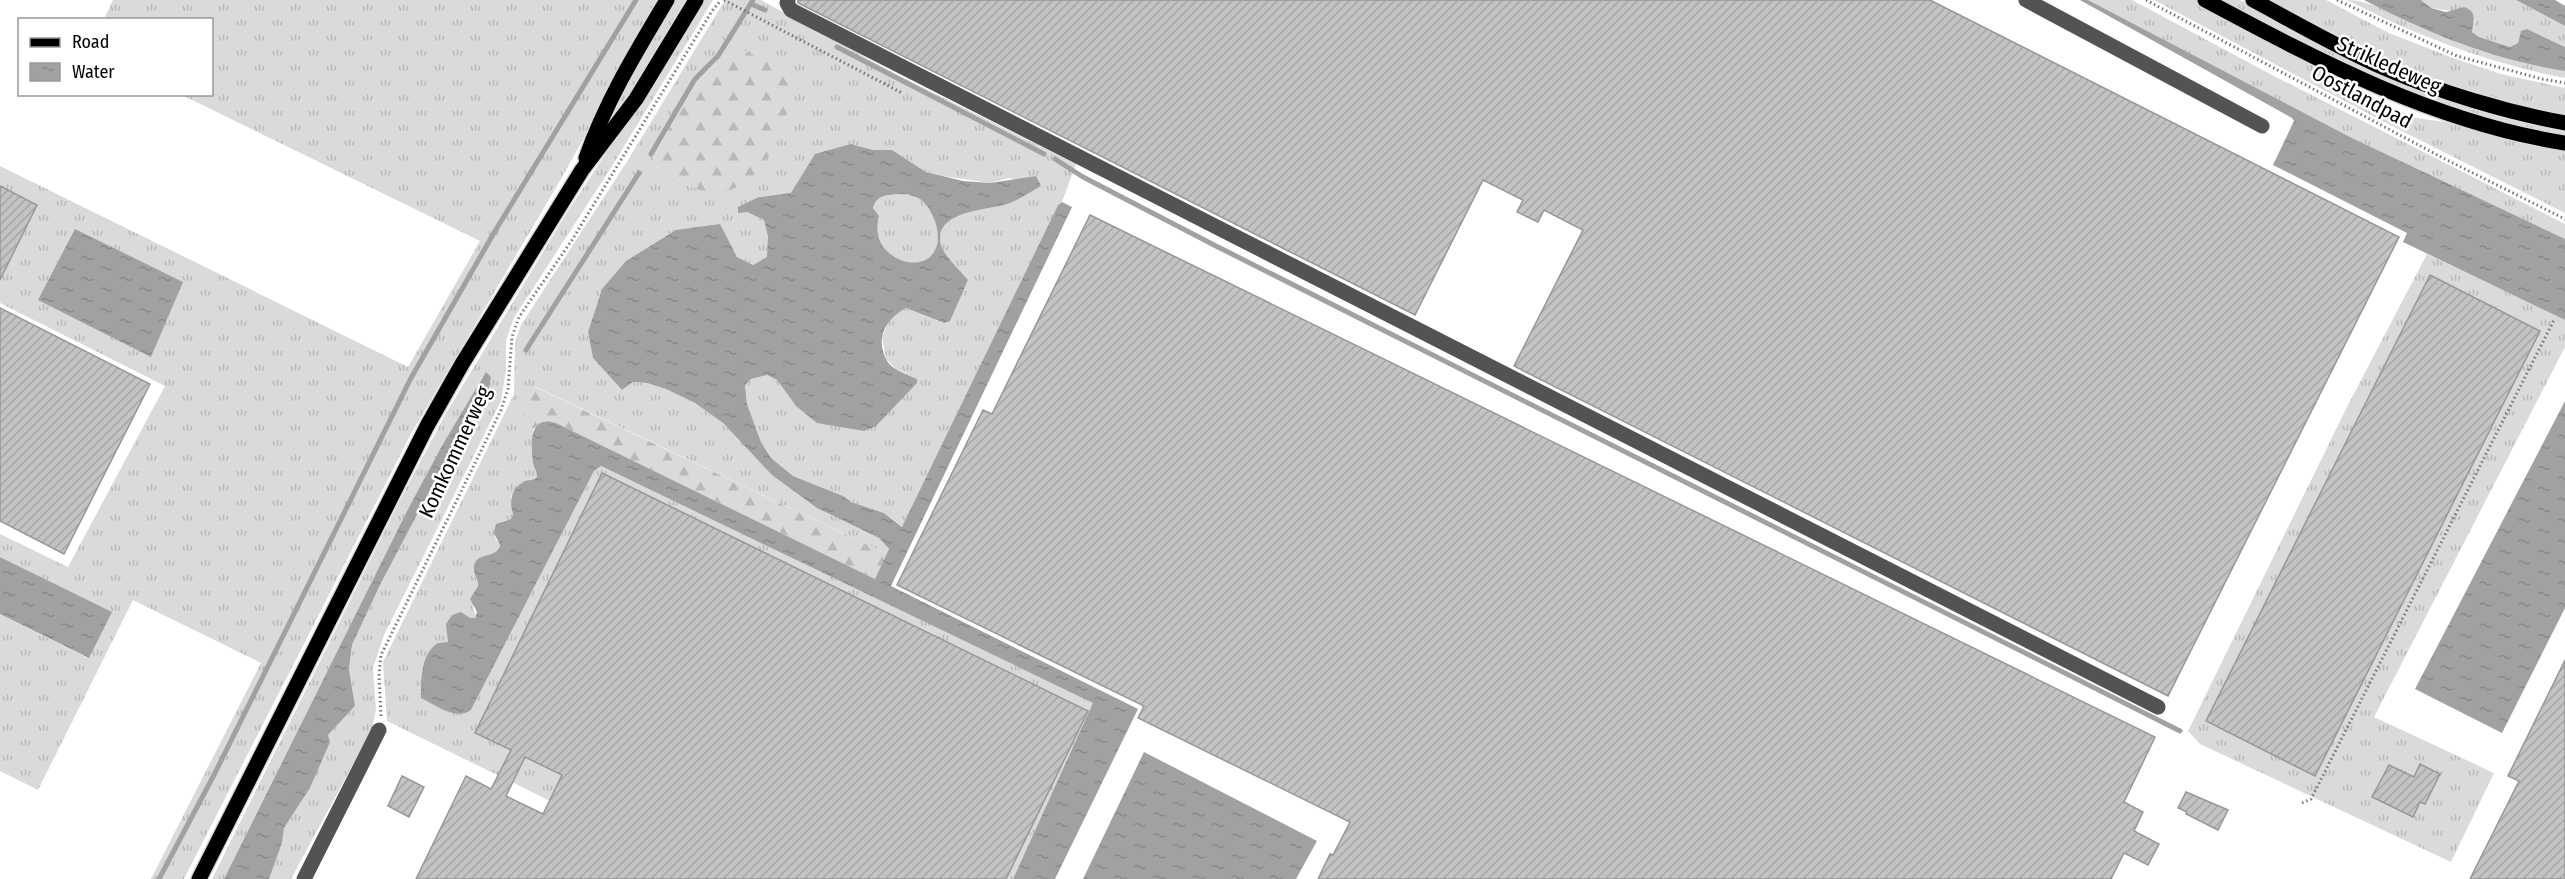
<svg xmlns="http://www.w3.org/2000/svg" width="2565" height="879" font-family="'Fira Sans Condensed',sans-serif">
	<defs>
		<pattern id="grass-tufts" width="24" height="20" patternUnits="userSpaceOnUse" patternTransform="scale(1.5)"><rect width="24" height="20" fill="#dadada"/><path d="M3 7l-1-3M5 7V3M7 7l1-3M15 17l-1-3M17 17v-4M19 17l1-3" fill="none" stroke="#b9b9b9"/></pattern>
		<pattern id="forest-firs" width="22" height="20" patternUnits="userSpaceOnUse" patternTransform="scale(1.5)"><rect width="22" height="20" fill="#dadada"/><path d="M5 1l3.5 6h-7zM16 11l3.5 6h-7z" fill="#b9b9b9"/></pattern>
		<pattern id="water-ripples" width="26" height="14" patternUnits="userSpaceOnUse" patternTransform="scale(1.5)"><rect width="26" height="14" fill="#a1a1a1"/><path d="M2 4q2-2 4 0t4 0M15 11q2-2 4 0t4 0" fill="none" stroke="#898989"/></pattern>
		<pattern id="building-hatch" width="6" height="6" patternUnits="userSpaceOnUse" patternTransform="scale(1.5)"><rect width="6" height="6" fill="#c3c3c3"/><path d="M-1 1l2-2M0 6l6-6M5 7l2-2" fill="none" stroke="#a6a6a6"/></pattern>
	</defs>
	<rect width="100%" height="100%" fill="#fff"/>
	<g fill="url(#grass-tufts)" fill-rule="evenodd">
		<polygon points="113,0 661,0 561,179 412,432 184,879 151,879 261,663 133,600 38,790 0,771 0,614 88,658 111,612 0,557 0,534 68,567 165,386 0,303 0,166 408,367 480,241 182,95 212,94 212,20 104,19"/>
		<polygon points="673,0 691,0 610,128 605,122"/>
		<polygon points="703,0 713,0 614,163 514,318 506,340 506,370 501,401 384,635 373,668 376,710 372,729 291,879 269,879 282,843 284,828 310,788 329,742 328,735 355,706 349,669 352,645 380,585 448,456 468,430 483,376 407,511 224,879 212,879 399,502 445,415 566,214 636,108"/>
		<path d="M725 0H761L896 74 1076 164 1062 202 1058 205 903 527 884 513 851 502 843 496 793 476 771 458 761 442 747 404 745 385 751 379 767 375 777 380 796 406 899 401 917 383V379L896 369 886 359 882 337 891 316 906 308 943 323 968 281C962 273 945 257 942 249 929 213 983 210 1003 205 1017 201 1029 193 1041 186L1009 178 990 183 943 176 926 172 892 150H873L851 144 791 194 759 197 747 212 764 220 768 237V257L753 265 737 257 719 224 602 289 588 332 593 358 622 390 633 382 647 383 666 389 695 403 723 423 773 475 827 513 879 538 889 549 887 554 536 387 523 417 533 429V464L537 470V477L521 483 511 496 513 514 511 519 500 522 495 538 500 545 494 555H488L475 574 478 587 475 590 473 608 476 616 474 619H470L449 638 448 643 471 710 594 471 601 466 1094 703 1013 879H709L387 721 383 662 514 394 515 342 521 325 628 160ZM729 43 689 186 651 164C664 137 677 110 695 87 706 71 719 61 729 43Z"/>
		<polygon points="2088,0 2132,0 2272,75 2565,224 2565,239 2350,137"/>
		<polygon points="2154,0 2197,0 2293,51 2365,96 2416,118 2467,125 2565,151 2565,213 2390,125"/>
		<path d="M2223 0H2240L2310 37 2565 129V137C2537 131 2508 125 2480 118 2389 93 2306 44 2223 0Z"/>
		<polygon points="2265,0 2326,0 2389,33 2453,58 2501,74 2565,88 2565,117 2442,85 2385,61"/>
		<path d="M2347 0C2374 0 2398 19 2424 29 2469 47 2516 63 2565 71V78C2488 63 2417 36 2347 0Z"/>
		<polygon points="2421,0 2516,0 2565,26 2565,47 2527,29 2520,35 2518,43 2510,47 2479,37 2472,32 2475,20 2452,11 2431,8"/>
		<path d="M907 194C911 196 917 197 920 199 933 208 943 236 935 251 925 270 899 263 887 251 877 241 876 229 879 216L873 208C877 192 894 195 907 194Z"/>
		<polygon points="2427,254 2565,320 2565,347 2374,717 2494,773 2451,862 2200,744 2188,731 2347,407"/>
	</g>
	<g fill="url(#forest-firs)">
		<path d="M729 43 780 68 789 83 788 111 776 144 758 172 735 188 709 194 689 186 651 164C664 137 677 111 695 87 706 71 719 62 729 43Z"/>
		<polygon points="535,387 887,554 875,579 556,423 542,422 533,429 522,417"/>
	</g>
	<g fill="url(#water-ripples)" fill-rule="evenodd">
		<polygon points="2080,0 2088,0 2350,137 2565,239 2565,320 2403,242 2407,233 2273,165 2294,121 2292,118"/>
		<path d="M2364 0H2421L2431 8 2446 12 2464 7C2477 11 2474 21 2472 32L2479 37 2510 47 2518 43 2521 31 2527 29 2565 47V71C2494 60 2427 33 2364 0Z"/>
		<polygon points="2516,0 2555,0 2565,6 2565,26"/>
		<path d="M851 144 873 150H892L926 172 963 181 990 183 1036 176 1041 186C1029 193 1017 201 1004 205 983 210 929 213 942 248 945 256 962 273 968 280L950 321 944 323 906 308C887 318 875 337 886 359 891 370 907 374 917 379V383L876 426 864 431 817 423 796 406 777 380 767 375 751 379 745 385 747 404 761 442 771 458 793 476 843 496 851 502 884 513 902 527 1058 205 1062 202 1072 207 891 586 1138 709 1055 879H1013L1093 703 601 466 594 471 471 710C455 721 436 705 421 698 421 679 421 653 438 643L448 642 446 624 452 615 461 612 470 618H475L477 612 470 599 478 586C478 579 473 573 474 566 477 551 496 560 500 545L494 533 496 524 511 519 513 514C509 502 511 489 523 482 529 479 532 481 537 477 537 470 534 468 533 463 531 445 528 414 556 423L875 579 889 549 879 538 817 508 772 475 723 423 695 403 666 389 647 383 633 382 622 390 593 358 588 332 602 289 626 261 676 230 720 224 737 257 753 265 767 257 768 237 764 220 747 212 738 213V207L759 197 791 193 815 154ZM907 194C911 196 917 197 920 199 933 208 943 236 935 250 925 270 899 263 887 251 877 241 876 229 879 216L873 208C877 192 894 195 907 194Z"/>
		<polygon points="75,229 183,282 151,357 38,300"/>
		<polygon points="486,372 491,377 488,392 468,430 448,456 380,585 352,645 349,669 355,706 328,735 330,742 310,788 284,828 282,843 269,879 224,879 407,511 443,444"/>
		<polygon points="2565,401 2565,608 2502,733 2415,689"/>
		<polygon points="0,557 112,612 89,658 0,614"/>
		<polygon points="1144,752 1317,841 1296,879 1083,879"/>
	</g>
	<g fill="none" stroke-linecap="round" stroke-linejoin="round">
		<g stroke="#a1a1a1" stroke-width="5">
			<polyline points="751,4 765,10"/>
			<polyline points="837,47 1044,154"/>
			<polyline points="651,154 695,79 718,56 753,0"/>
			<polyline points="1055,159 1083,177 1216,246 2180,731"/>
			<polyline points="526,350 639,173"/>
			<polyline points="159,879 215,773 411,378 495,231 636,0"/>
		</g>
	</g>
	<g fill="url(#building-hatch)" stroke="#979797" stroke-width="1.5" fill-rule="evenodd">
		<polygon points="798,0 1930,0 2399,237 2168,696 1514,366 1583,230 1544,210 1538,222 1517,212 1523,200 1483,180 1415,315 798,3"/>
		<polygon points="0,186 37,205 0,280"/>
		<polygon points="1090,215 2155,737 2124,802 2143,812 2134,831 2159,844 2148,865 2124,853 2111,879 1318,879 1330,854 1333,855 1350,822 1138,718 1144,706 897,585 983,410 992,414"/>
		<polygon points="2430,275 2540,331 2315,776 2206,721"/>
		<polygon points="0,308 150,384 64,554 0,521"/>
		<path d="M602 473 1088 711 1006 879H416L466 776 491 789 511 750 475 733ZM525 757 562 775 543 814 506 796Z"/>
		<polygon points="2565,660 2565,879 2470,879 2519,781 2508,776"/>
		<polygon points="2420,764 2440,774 2425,804 2420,802 2413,817 2372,797 2389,765 2414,777"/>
		<polygon points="402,776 424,787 409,817 388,806"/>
		<polygon points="2186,792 2228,810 2218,830 2186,814 2187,812 2178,808"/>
	</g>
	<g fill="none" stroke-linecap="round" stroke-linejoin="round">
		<defs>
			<g id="major">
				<path d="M2205 0C2319 61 2436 123 2565 143"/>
				<path d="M2253 0C2296 23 2339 48 2384 68 2439 92 2506 112 2565 123"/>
				<path d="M586 158C606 101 636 52 667 0"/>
				<polyline points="199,879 427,426 462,364 582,170 636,99 696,0"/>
			</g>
		</defs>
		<use href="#major" stroke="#dbdbdb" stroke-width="18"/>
		<g stroke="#757575" stroke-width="3" stroke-dasharray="1.5 3" stroke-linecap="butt">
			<polyline points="724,0 902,93"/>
			<polyline points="2146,0 2443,158 2565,219"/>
			<polyline points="2337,0 2457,56 2542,79 2565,83"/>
			<polyline points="381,716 379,674 381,655 501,410 508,389 512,337 519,317 572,240 712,11 721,0"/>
			<polyline points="2302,803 2311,799 2554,320"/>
		</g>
		<g stroke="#535353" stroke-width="15">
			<polyline points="788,0 787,3 791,10 2158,707"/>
			<polyline points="2026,0 2262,126"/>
			<polyline points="304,879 379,730"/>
		</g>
		<use href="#major" stroke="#000" stroke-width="15"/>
	</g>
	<g text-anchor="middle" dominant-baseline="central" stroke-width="5" stroke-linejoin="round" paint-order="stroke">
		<g font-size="21" fill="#000" stroke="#fff">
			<text transform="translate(2389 65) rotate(24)">Strikledeweg</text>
			<text transform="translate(2362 97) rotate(28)">Oostlandpad</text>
			<text transform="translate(455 452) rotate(-65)">Komkommerweg</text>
		</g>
	</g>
	<rect x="18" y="18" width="195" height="78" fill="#ffffff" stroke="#999999" stroke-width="1.5"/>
	<rect x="30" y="38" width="30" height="9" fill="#000000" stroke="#999999" stroke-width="1.5"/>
	<text x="72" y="48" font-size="18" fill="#000000">Road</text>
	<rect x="30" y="63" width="30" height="18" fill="url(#water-ripples)" stroke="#999999" stroke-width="1.5"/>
	<text x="72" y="78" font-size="18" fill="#000000">Water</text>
</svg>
